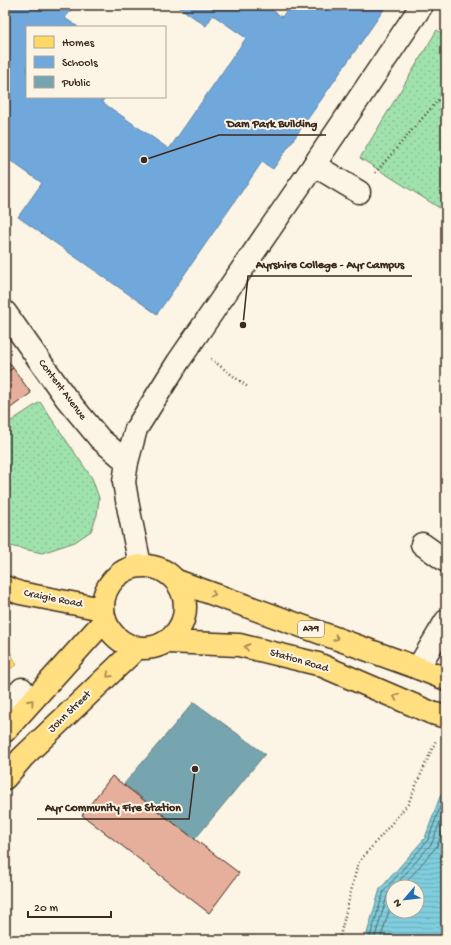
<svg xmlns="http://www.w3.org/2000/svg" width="451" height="945" font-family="'Gochi Hand',sans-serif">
	<defs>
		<pattern id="grass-dots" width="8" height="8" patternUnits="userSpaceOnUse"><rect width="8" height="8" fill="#a0e2ad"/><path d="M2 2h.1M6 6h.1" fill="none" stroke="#8bc294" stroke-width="1.8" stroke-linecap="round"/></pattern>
		<pattern id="water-rules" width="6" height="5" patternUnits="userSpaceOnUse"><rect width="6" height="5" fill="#7fcddd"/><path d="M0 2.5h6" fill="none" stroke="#6fb0bd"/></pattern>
	</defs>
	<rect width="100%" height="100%" fill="#fcf5e5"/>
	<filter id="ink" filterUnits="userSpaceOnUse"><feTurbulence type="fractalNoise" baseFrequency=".025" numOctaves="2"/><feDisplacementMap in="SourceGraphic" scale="8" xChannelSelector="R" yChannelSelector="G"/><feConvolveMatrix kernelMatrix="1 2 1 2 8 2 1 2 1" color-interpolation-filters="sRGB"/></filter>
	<g filter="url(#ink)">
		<g fill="url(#grass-dots)" stroke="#6e8666">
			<polygon points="437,30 446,36 446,212 360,158"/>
			<polygon points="40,402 92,478 99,498 97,515 91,531 75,542 42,553 5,545 5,425"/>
		</g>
		<path fill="url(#water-rules)" stroke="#648c91" fill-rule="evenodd" d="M446 780V940H365L380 889 425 838ZM393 887H417V911H393Z"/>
		<polygon fill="#ffd966" stroke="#c4a450" points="5,642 17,665 5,671"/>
		<polygon fill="#6fa8dc" stroke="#5f82a3" points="5,5 75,5 65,18 78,27 27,27 27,97 105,97 102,102 169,149 246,38 213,15 206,26 176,5 265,5 282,17 290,5 387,5 273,169 262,162 157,314 18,217 42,183 5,157"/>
		<polygon fill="#76a5af" stroke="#648084" points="194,702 265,754 195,839 124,784"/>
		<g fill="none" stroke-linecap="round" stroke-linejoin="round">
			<g stroke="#566b6a" stroke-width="1">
				<polyline points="394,887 432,843 446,806"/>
				<polyline points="402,887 437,846 446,823"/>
				<polyline points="369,940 384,891 428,840 446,791"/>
				<polyline points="374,940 388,893 393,888"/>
				<polyline points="380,940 393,898"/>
			</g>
		</g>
		<g fill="#e6af9c" stroke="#3b2a1e">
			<polygon points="5,356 13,368 5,374"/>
			<polygon points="13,368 31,393 5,412 5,374"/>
			<polygon points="112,776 239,873 209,913 82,815"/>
		</g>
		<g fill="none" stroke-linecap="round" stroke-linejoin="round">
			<defs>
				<g id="minor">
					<polyline points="314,165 359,192"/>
					<polyline points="5,312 66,398 100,439 127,462"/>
					<polyline points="422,544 446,561"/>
					<polyline points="140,565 128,506 124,482 127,462 136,429 178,362 314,165 422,5"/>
					<polyline points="418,668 446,621"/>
					<polyline points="5,706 22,689"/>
				</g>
				<g id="major">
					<circle cx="144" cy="607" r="41"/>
					<polyline points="177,581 418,668 446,679"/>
					<polyline points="5,587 20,593 102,609"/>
					<polyline points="167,642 239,645 318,664 432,713"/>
					<polyline points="5,731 105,620"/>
					<polyline points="5,778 23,757 137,648"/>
				</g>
			</defs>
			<use href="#minor" stroke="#3b2a1e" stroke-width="25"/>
			<use href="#major" stroke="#3b2a1e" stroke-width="25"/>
			<g stroke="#3b2a1e" stroke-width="2.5" stroke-dasharray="1 3" stroke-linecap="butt">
				<polyline points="375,173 446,91"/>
				<polyline points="211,359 249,388"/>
				<polyline points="339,940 358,863 408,804 436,740"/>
			</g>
			<use href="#minor" stroke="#fcf5e5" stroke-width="22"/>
			<use href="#major" stroke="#ffdf80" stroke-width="22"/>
			<defs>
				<polyline id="major-bridge" points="432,713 446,717"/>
			</defs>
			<use href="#major-bridge" stroke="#3b2a1e" stroke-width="25" stroke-linecap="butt"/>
			<use href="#major-bridge" stroke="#ffdf80" stroke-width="22"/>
		</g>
		<defs><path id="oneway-chevron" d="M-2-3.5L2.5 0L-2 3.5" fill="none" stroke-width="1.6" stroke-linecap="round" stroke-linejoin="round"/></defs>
		<g stroke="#9d844f">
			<use href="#oneway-chevron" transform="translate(213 594) rotate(20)"/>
			<use href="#oneway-chevron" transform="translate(336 638) rotate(20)"/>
			<use href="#oneway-chevron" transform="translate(247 647) rotate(-166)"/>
			<use href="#oneway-chevron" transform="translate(109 675) rotate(136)"/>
			<use href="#oneway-chevron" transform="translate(396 697) rotate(-157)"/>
			<use href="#oneway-chevron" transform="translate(31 702) rotate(-48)"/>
		</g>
	</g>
	<g text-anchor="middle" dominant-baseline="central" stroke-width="4" stroke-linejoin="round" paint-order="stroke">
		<rect fill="#fcf5e5" stroke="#75675a" stroke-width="1" x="298" y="621" width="26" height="16" rx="3"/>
		<g font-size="10" font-weight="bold" fill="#3b2a1e">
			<text x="311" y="629">A79</text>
		</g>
		<g font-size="11" fill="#3b2a1e" stroke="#fcf5e5">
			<text transform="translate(62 390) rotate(53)">Content Avenue</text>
			<text transform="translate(53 599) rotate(11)">Craigie Road</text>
			<text transform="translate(299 661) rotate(16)">Station Road</text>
			<text transform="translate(70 712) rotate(-44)">John Street</text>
		</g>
	</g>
	<path fill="none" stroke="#3b2a1e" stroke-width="1.5" d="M144 160L219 135H326M243 325L248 276H412M195 769L189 819H37"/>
	<g fill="#3b2a1e" stroke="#fcf5e5" stroke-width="1.5">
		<circle cx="144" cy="160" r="4"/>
		<circle cx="243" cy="325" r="4"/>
		<circle cx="195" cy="769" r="4"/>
	</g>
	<g font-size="12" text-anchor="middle" font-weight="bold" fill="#3b2a1e" stroke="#fcf5e5" stroke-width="4" stroke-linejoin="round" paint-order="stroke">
		<text x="272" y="127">Dam Park Building</text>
		<text x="330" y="268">Ayrshire College - Ayr Campus</text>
		<text x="113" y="811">Ayr Community Fire Station</text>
	</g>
	<rect width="451" height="945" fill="none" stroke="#fcf5e5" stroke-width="20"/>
	<rect x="10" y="10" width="431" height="925" fill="none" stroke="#3b2a1e" stroke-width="1.5" filter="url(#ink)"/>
	<rect x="26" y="26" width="140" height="72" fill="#fcf5e5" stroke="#afa495"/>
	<rect x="34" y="36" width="20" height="12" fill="#ffd966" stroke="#afa495"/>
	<text x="62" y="46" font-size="12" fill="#3b2a1e">Homes</text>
	<rect x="34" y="56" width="20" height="12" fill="#6fa8dc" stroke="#afa495"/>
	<text x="62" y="66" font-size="12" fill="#3b2a1e">Schools</text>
	<rect x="34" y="76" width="20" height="12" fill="#76a5af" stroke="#afa495"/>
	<text x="62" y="86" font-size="12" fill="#3b2a1e">Public</text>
	<g transform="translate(405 899) rotate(242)"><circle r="19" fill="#fcf5e5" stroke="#afa495"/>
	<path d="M0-3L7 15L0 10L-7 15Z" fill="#1f6fb2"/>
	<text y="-6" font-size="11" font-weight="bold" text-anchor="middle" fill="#3b2a1e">N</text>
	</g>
	<path d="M28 911v6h83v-6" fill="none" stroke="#3b2a1e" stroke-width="2"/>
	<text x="34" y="911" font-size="12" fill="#3b2a1e" stroke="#fcf5e5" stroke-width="3" paint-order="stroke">20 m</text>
</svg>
